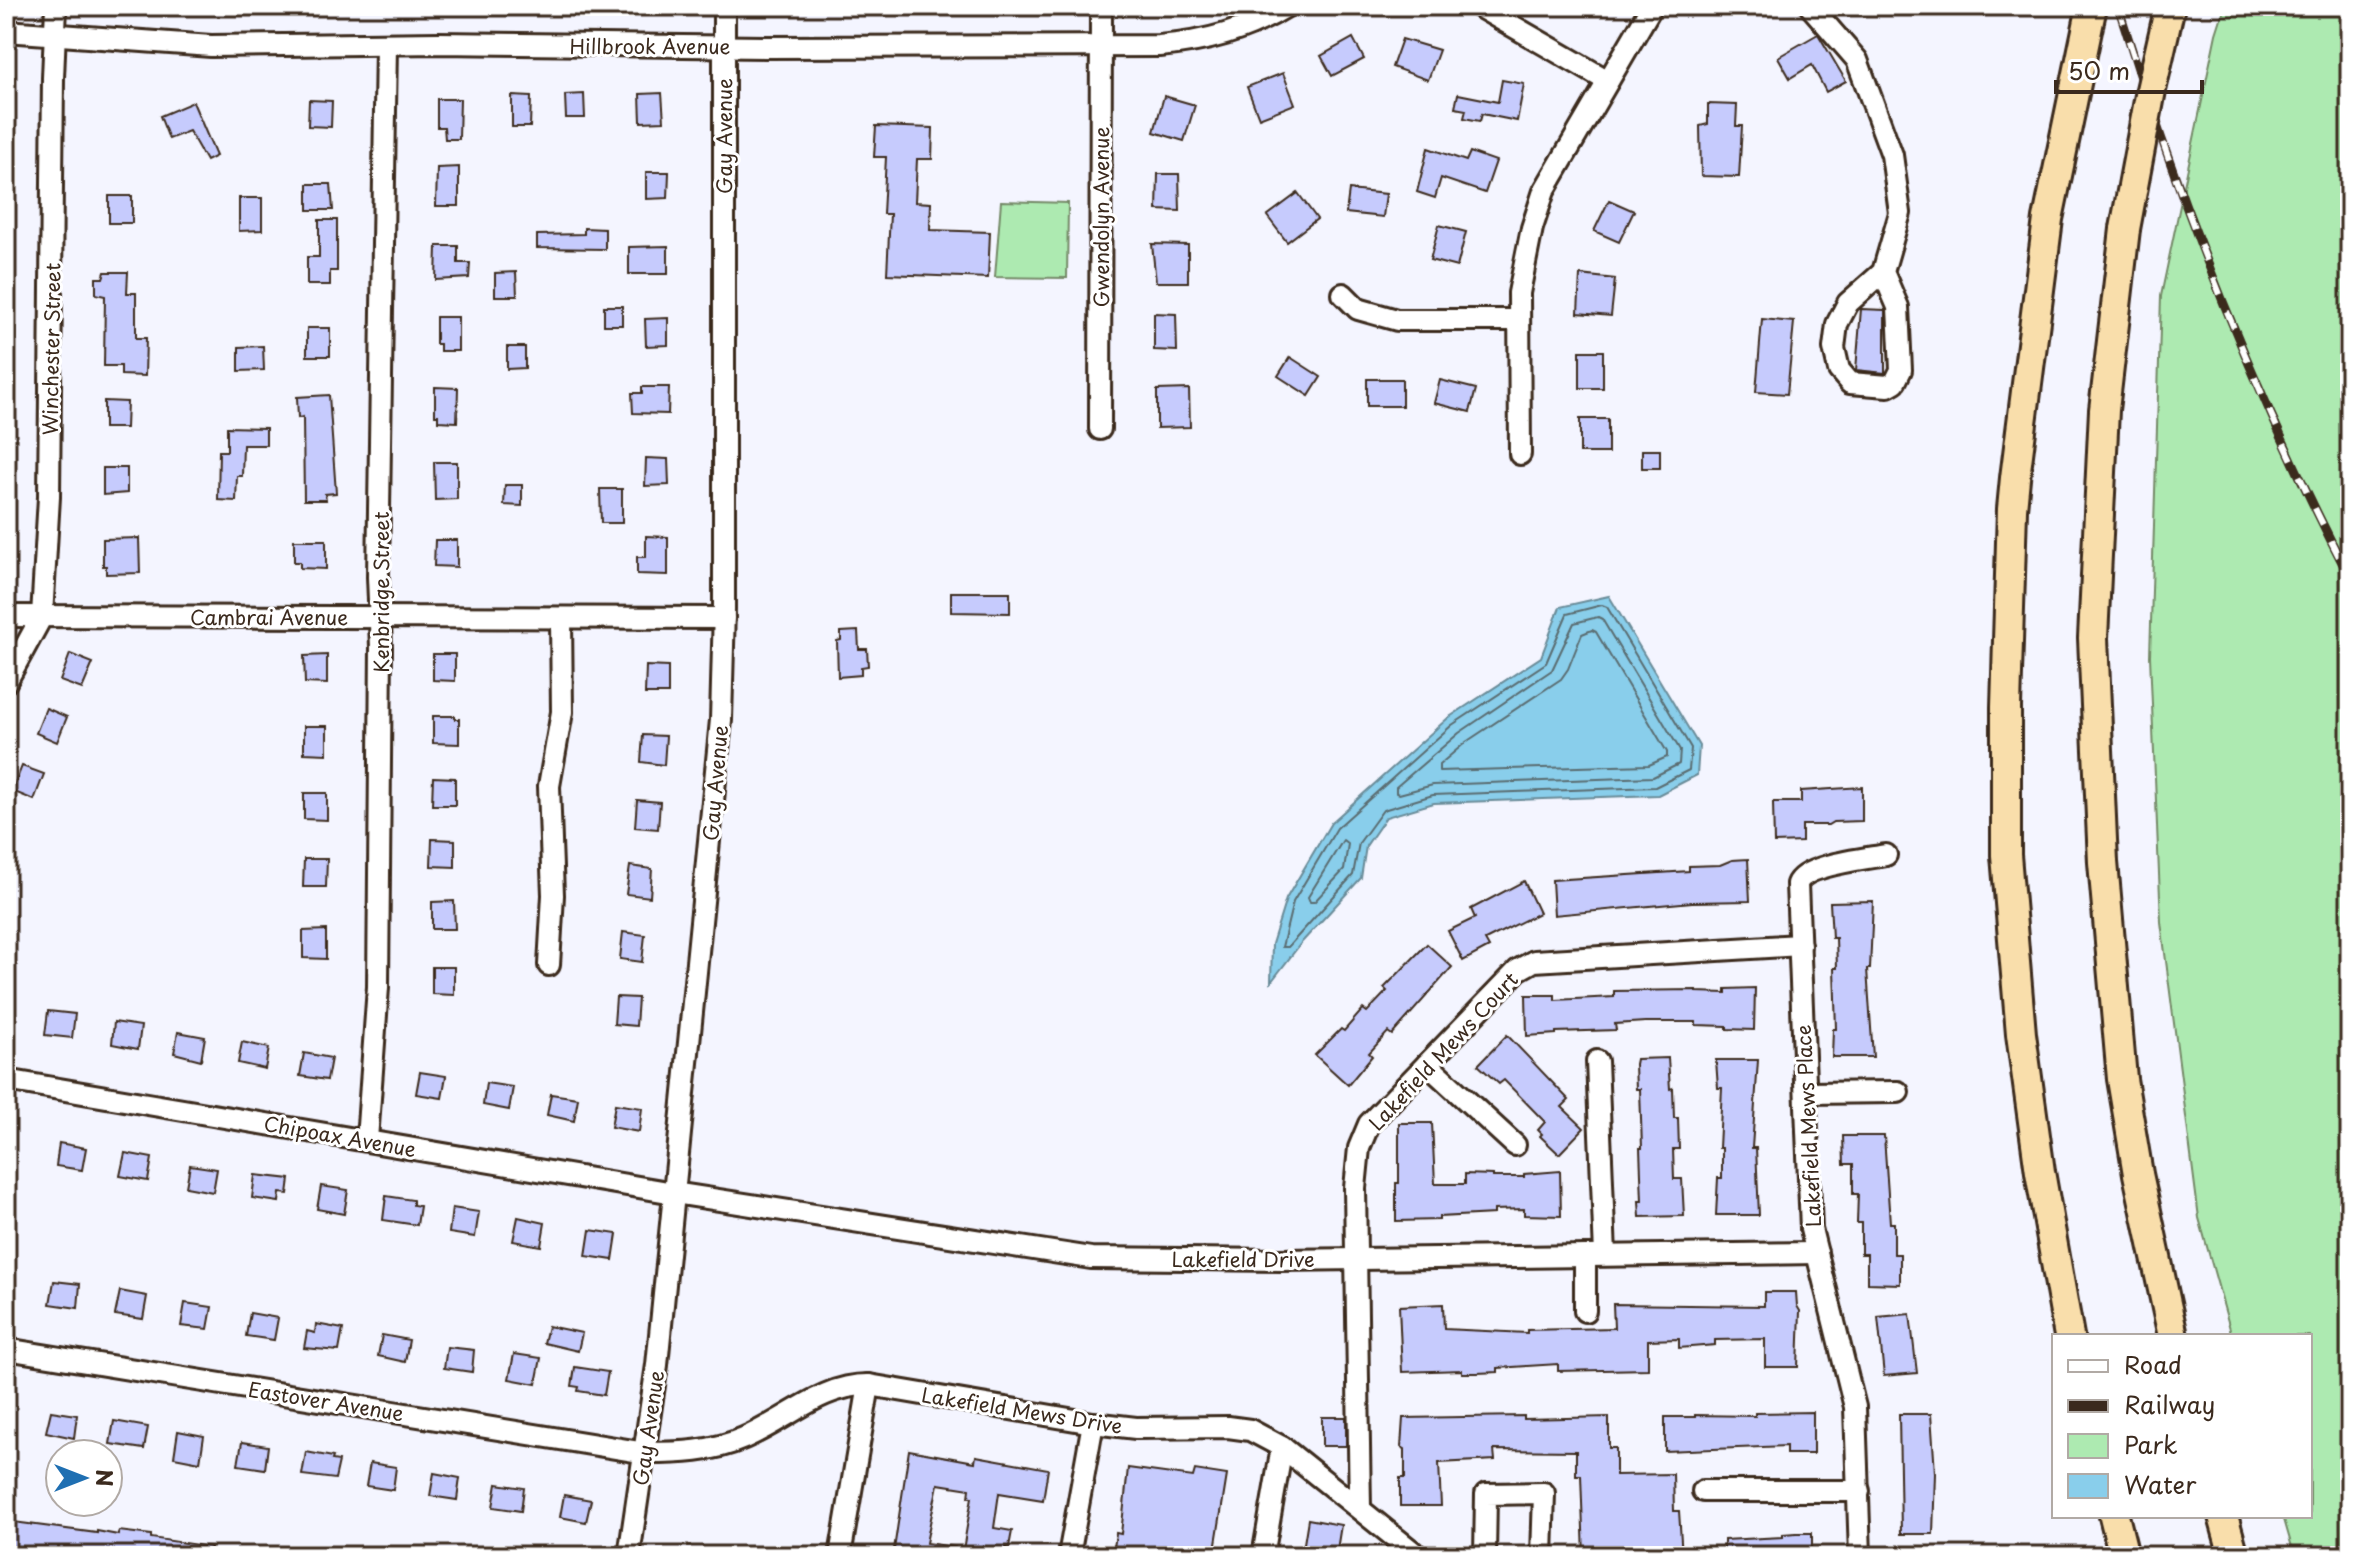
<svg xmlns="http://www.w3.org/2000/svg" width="2356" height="1562" font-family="'Playpen Sans',sans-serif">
	<rect width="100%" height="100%" fill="#f4f5ff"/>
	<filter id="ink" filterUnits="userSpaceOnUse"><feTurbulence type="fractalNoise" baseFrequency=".0125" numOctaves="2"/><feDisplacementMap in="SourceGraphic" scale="16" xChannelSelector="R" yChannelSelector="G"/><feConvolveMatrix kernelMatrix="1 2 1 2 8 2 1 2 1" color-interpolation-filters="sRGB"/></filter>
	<g filter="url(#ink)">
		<g fill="#adeab1" stroke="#748a68" stroke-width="2">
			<polygon points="2225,6 2350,6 2350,1556 2294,1554 2283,1516 2310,1516 2310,1336 2232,1336 2199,1218 2161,922 2150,656 2161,296 2216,34"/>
			<polygon points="1001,201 1068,203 1067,278 995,277"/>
		</g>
		<polygon fill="#89ceeb" stroke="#6a8c99" stroke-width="2" points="1609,596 1699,746 1697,775 1658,795 1434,803 1386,817 1366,846 1361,878 1302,942 1271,982 1272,944 1286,899 1331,823 1448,718 1541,657 1560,607"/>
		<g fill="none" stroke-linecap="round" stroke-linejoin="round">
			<g stroke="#5a6c70" stroke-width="2">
				<polygon points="1602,605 1607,607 1691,748 1689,770 1655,787 1433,795 1383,810 1359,843 1353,875 1288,947 1282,947 1293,902 1337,828 1452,725 1546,663 1567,614"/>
				<polygon points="1598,617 1602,619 1680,750 1679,764 1653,777 1433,785 1399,794 1396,793 1396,787 1459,733 1552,670 1574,623"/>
				<polygon points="1592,630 1596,632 1667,752 1667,757 1649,765 1439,771 1439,765 1466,742 1561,679 1568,669 1582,634"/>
				<polygon points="1343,840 1348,844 1344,870 1314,902 1310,902 1308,897"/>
			</g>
		</g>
		<g fill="#c6cbfd" stroke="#3b2a1e" stroke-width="2">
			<polygon points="1818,34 1846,81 1826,92 1812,65 1790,78 1778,57"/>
			<polygon points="1353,38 1364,59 1332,76 1321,56"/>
			<polygon points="1402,39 1439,50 1428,80 1392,67"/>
			<polygon points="1283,73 1295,104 1259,118 1247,87"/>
			<polygon points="1502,80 1524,84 1517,121 1482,114 1480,121 1464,118 1466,110 1455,108 1458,94 1498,102"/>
			<polygon points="662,93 664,121 641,122 640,94"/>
			<polygon points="584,94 585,118 566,118 565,95"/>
			<polygon points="512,96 531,97 530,127 512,127"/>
			<polygon points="1164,96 1195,105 1184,141 1154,132"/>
			<polygon points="437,99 460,99 459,139 445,139 444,127 437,127"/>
			<polygon points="309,100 332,101 331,127 308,126"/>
			<polygon points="193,102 216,156 206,161 189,131 169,139 160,116"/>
			<polygon points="1708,104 1737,105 1736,126 1742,126 1739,177 1701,176 1700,126 1708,124"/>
			<polygon points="876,126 933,128 932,159 917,159 915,202 931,203 930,230 990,232 988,278 887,274 890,214 883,214 886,157 874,157"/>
			<polygon points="1428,148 1466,161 1470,152 1496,161 1485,193 1441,178 1435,198 1417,192"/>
			<polygon points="459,167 459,206 436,206 437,168"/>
			<polygon points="646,172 669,172 668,198 646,199"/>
			<polygon points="1158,174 1179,174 1180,211 1157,210"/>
			<polygon points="308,184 331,184 333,210 308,210"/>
			<polygon points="1349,190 1386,194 1383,217 1346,213"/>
			<polygon points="1298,193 1317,219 1287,242 1267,216"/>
			<rect x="109" y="196" width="23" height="27"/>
			<polygon points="239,198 262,198 262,230 239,231"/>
			<polygon points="1609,200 1634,211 1619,242 1594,231"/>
			<polygon points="319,220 337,220 337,271 330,271 330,285 307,285 307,257 319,257"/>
			<polygon points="1439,225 1466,232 1457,267 1430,260"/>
			<polygon points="584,228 605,229 605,249 537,248 537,235 584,234"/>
			<polygon points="1152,244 1188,245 1188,282 1156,282"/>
			<polygon points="437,246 458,246 458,263 470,263 469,278 436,280"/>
			<polygon points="668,246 668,274 629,274 629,247"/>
			<polygon points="105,272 128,272 127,293 136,293 136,338 146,338 145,376 121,375 121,366 104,366 105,296 96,294 96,278 103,278"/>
			<polygon points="516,272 517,296 495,296 495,273"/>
			<polygon points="1580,275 1615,279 1611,316 1578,313"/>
			<rect x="604" y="306" width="18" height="19"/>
			<polygon points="1861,309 1885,310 1885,373 1856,370"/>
			<polygon points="1154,313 1176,314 1177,351 1154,350"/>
			<polygon points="436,317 458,317 458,351 440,351 440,344 436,344"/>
			<polygon points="668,318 668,345 646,346 645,319"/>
			<polygon points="1762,319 1794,322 1787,394 1756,392"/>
			<rect x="307" y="328" width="23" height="28"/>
			<polygon points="263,346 264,370 239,371 239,347"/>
			<polygon points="507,347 525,347 525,368 507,369"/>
			<rect x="1580" y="351" width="23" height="37"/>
			<polygon points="1290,357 1321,377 1309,396 1278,376"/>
			<rect x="1367" y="379" width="35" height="27"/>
			<polygon points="1440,380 1476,389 1470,412 1434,403"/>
			<polygon points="435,387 458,388 457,422 438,421 438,415 435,415"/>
			<polygon points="642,387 669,387 668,414 633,413 632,393 642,393"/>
			<polygon points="1189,389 1190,427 1157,428 1157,390"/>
			<polygon points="329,395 336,493 325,494 326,500 304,500 303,417 298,418 297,397"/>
			<polygon points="104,401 127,402 126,428 104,428"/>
			<rect x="1580" y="419" width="28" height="34"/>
			<polygon points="227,427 266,428 266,445 243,445 242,476 237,476 236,501 218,500 219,451 227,451"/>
			<rect x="1642" y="450" width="18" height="18"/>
			<polygon points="646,458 668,459 669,485 645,486"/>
			<polygon points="434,462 457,462 457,499 435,500"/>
			<polygon points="103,468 127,468 127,493 103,495"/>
			<polygon points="505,485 522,485 522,506 504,505"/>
			<polygon points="600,489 622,489 622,523 601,523"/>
			<polygon points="646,536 668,537 668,575 637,574 637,557 646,557"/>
			<polygon points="139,538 140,573 106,574 106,566 103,566 103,539"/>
			<polygon points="294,540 326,540 326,569 300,568 300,562 294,562"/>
			<polygon points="435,540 457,540 457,567 434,566"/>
			<polygon points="951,592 1010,592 1010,613 951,612"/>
			<polygon points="858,631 859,649 867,649 868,666 861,667 861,675 838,677 837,641 841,640 841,632"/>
			<polygon points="70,654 93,663 82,689 60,681"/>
			<polygon points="433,654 455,654 455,681 433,680"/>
			<polygon points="327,655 327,684 305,683 304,656"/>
			<polygon points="646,666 668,667 668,694 645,694"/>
			<polygon points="46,708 67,717 57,742 36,733"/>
			<polygon points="433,716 455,716 455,719 459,719 459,744 433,743"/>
			<polygon points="304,726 327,726 327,754 304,753"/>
			<polygon points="643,735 666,736 664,765 641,762"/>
			<polygon points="22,766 44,774 34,800 12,791"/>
			<polygon points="433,777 455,778 455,805 432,805"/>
			<polygon points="1862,787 1862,821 1833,822 1828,825 1802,825 1802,842 1774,843 1773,802 1801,802 1801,791"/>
			<polygon points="304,793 327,793 327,820 304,819"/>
			<polygon points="637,800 660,802 658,829 635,827"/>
			<polygon points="432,839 455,840 455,867 431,866"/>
			<polygon points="304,859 327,859 326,887 303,887"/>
			<polygon points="1748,859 1750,901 1692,902 1554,915 1552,880 1689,871 1689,866 1720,865 1732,860"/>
			<polygon points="630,866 652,869 650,897 626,894"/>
			<polygon points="1524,881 1539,913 1485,940 1489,947 1463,961 1448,931 1475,918 1471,909"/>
			<polygon points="454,901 455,929 432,929 432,902"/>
			<polygon points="1873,901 1870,969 1867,969 1873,1057 1832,1057 1833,1029 1836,1029 1834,968 1837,968 1836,938 1832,938 1830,902"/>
			<polygon points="326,930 326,959 303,958 303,931"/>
			<polygon points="623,932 645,935 642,962 620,959"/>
			<polygon points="1427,944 1452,967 1392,1035 1388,1032 1369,1053 1372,1056 1348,1085 1315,1055 1341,1029 1344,1031 1363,1009 1367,1012 1387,991 1384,988"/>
			<polygon points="432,967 454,967 454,995 432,994"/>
			<polygon points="1755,988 1754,1030 1727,1029 1727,1026 1696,1025 1696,1022 1645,1022 1615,1024 1616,1030 1556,1032 1556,1034 1527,1036 1526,995 1555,995 1555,1000 1614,997 1614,991 1696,990 1696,992 1726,993 1726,989"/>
			<polygon points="616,997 638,998 636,1026 614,1024"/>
			<polygon points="48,1011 75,1014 72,1038 45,1035"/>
			<polygon points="114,1022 141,1026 138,1049 112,1044"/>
			<polygon points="178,1032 205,1037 201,1060 174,1053"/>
			<polygon points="1507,1035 1569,1100 1562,1107 1584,1128 1559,1154 1540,1136 1542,1134 1538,1130 1545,1122 1504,1080 1499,1084 1478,1065"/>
			<polygon points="242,1042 269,1048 265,1069 238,1063"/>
			<polygon points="304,1053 331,1058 327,1080 300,1076"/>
			<polygon points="1668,1058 1670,1089 1673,1088 1674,1118 1678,1118 1679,1149 1673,1149 1674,1179 1682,1179 1684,1216 1640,1217 1639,1201 1642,1201 1640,1148 1642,1148 1640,1089 1636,1089 1635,1064 1636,1059"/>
			<polygon points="1716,1060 1758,1060 1752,1148 1756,1148 1759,1215 1716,1215 1718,1178 1722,1178 1722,1148 1719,1148 1722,1088 1718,1088"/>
			<polygon points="420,1072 446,1076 442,1098 416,1094"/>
			<polygon points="486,1083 513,1087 509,1110 483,1105"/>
			<polygon points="551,1094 578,1098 574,1121 547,1115"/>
			<polygon points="615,1104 642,1108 639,1132 611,1127"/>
			<polygon points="1399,1123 1432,1123 1435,1184 1465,1184 1465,1174 1493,1175 1493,1177 1524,1177 1524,1174 1560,1171 1561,1216 1524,1215 1524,1209 1494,1210 1494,1214 1439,1217 1439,1220 1396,1221 1396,1183 1399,1183"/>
			<polygon points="1843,1136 1884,1136 1890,1223 1894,1223 1894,1254 1900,1254 1900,1284 1867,1283 1867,1254 1861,1254 1861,1223 1857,1223 1858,1194 1853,1194 1853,1164 1844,1164"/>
			<polygon points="59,1143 86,1148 82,1170 56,1166"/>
			<polygon points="125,1153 152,1158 148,1181 120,1176"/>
			<polygon points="190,1165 217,1169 213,1192 186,1187"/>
			<polygon points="255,1175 290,1179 288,1194 280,1193 279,1202 252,1198"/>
			<polygon points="321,1186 348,1190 344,1214 317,1209"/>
			<polygon points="386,1196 413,1200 413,1205 420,1206 417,1225 383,1220"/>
			<polygon points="452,1208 479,1212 475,1237 449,1233"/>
			<polygon points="518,1217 545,1223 541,1246 513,1241"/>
			<polygon points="590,1230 617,1234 613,1260 586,1256"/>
			<polygon points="54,1281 80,1284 78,1308 50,1304"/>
			<polygon points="120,1291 147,1296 143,1319 115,1315"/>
			<polygon points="1764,1292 1796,1292 1797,1306 1800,1311 1798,1367 1765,1367 1765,1339 1715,1340 1715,1345 1679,1348 1679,1339 1648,1340 1648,1369 1558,1371 1558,1364 1498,1368 1498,1372 1477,1373 1462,1373 1462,1370 1402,1372 1399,1306 1443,1304 1444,1329 1527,1333 1527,1330 1614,1328 1613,1304 1764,1306"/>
			<polygon points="185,1303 212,1307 208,1329 181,1326"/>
			<polygon points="250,1313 278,1318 274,1340 246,1336"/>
			<polygon points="1910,1314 1917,1373 1884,1376 1878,1317"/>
			<polygon points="316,1324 343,1329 339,1351 304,1348 307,1331 315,1333"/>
			<polygon points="548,1326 582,1333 578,1351 544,1343"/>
			<polygon points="382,1335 409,1340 405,1362 378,1356"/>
			<polygon points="447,1347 474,1350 472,1372 444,1368"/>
			<polygon points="514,1354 541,1358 536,1384 509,1379"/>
			<polygon points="575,1367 608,1372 604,1395 578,1391 579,1387 572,1386"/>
			<polygon points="51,1411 77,1415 74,1438 46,1432"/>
			<polygon points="1813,1412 1813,1454 1786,1454 1786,1446 1665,1451 1665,1417 1695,1417 1695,1415 1755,1416 1755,1413"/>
			<polygon points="1899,1414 1931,1414 1935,1473 1933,1534 1901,1534"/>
			<polygon points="1524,1416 1524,1419 1609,1417 1609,1448 1616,1448 1616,1475 1673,1474 1674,1511 1679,1511 1682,1556 1584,1556 1581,1475 1576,1475 1576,1451 1494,1450 1495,1460 1439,1463 1441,1506 1400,1506 1400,1478 1405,1478 1405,1449 1401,1447 1403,1418"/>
			<rect x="1322" y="1417" width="24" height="29"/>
			<polygon points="114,1421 148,1427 144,1449 110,1444"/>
			<polygon points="178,1431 204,1436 200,1462 174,1457"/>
			<polygon points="242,1442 268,1446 265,1469 238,1465"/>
			<polygon points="909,1450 975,1462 976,1456 1048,1469 1043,1500 999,1493 994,1528 1012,1531 1009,1547 1006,1547 1005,1556 962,1556 972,1497 969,1497 970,1489 938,1484 926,1543 955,1547 954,1556 893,1556"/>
			<polygon points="306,1452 333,1457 332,1460 339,1461 335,1479 302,1475"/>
			<polygon points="370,1463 396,1467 393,1490 366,1486"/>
			<polygon points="1128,1468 1193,1477 1195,1470 1227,1475 1214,1556 1113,1556 1116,1533 1121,1534"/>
			<polygon points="434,1473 460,1478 457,1500 430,1496"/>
			<polygon points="497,1484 524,1488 521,1511 493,1507"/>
			<polygon points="564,1495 591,1500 586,1522 560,1517"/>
			<polygon points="1308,1519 1341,1525 1336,1556 1302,1556"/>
			<polygon points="6,1521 97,1533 97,1531 118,1535 119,1531 151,1535 151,1538 211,1547 210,1556 6,1556"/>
			<polygon points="1796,1533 1812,1533 1812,1556 1724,1556 1724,1540 1783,1537 1783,1534"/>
		</g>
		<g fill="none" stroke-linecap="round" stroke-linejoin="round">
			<defs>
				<g id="minor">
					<polyline points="1478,6 1608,81"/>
					<polyline points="1810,6 1857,60 1892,155 1900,213 1883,272 1848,303 1837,324 1834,348 1839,370 1850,383 1888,386 1895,382 1901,370 1898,307 1883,272"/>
					<path d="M6 31 211 46 439 43 765 47 1159 46C1206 42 1247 31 1287 6"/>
					<polyline points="1343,294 1358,309 1397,320 1519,320"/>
					<polyline points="1100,429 1101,6"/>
					<polyline points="1520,454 1519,293 1532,228 1544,191 1652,6"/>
					<polyline points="6,616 724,618"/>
					<polyline points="6,682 42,616 49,497 53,78 56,6"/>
					<polyline points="549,965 553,895 549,786 562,712 561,619"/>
					<polyline points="1597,1061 1605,1255"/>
					<polyline points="1427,1064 1515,1145"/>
					<polyline points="6,1080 674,1193 1091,1258 1280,1260 1817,1253"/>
					<polyline points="1806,1093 1898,1092"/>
					<polyline points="367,1140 378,987 381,647 378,577 386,44"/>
					<polyline points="1585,1256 1585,1311"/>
					<path d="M6 1349 646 1453C680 1453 712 1452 744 1438 787 1420 822 1384 869 1385L1093 1423 1136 1428 1228 1427 1250 1430 1282 1447 1418 1556"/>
					<polyline points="1703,1491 1859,1491"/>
					<polyline points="1360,1509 1355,1188 1359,1148 1369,1124 1518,970 1534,961 1800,945"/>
					<polyline points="629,1556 657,1365 721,720 724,609 724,6"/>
					<polyline points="840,1556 869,1385"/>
					<polyline points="1069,1556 1093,1423"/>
					<polyline points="1263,1556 1282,1447"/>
					<polyline points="1485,1556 1486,1494 1544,1493 1542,1556"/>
					<path d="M1860 1556 1855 1407 1811 1229 1797 884C1804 865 1865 859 1886 855"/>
				</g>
				<g id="highway">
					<polyline points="2125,229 2104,410 2093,638 2103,862 2122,1079 2138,1174 2173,1336"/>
					<polyline points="2069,1336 2040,1172 2021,1034 2006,855 2006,707 2012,509 2015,478 2048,219 2092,6"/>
					<polyline points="2114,1516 2124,1556"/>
					<polyline points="2223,1516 2234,1556"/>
				</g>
			</defs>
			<use href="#minor" stroke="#3b2a1e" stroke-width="26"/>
			<use href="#highway" stroke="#3b2a1e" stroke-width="34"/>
			<use href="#minor" stroke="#fff" stroke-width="20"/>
			<use href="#highway" stroke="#f9deab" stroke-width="28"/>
			<defs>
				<path id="rail" d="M2118 6C2179 203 2255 395 2350 578"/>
			</defs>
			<use href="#rail" stroke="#3b2a1e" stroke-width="9"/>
			<use href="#rail" stroke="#fff" stroke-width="6" stroke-dasharray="18" stroke-linecap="butt"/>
			<defs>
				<polyline id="highway-bridge" points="2125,229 2151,90 2170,6"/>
			</defs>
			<use href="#highway-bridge" stroke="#3b2a1e" stroke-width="34" stroke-linecap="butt"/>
			<use href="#highway-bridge" stroke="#f9deab" stroke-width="28"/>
		</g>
	</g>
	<g text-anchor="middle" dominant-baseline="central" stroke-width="6" stroke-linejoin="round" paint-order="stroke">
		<g font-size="20" fill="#3b2a1e" stroke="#fff">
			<text x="650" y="46">Hillbrook Avenue</text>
			<text transform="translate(724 136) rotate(-90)">Gay Avenue</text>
			<text transform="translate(1101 217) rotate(-90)">Gwendolyn Avenue</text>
			<text transform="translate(51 349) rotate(-89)">Winchester Street</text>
			<text transform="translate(381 592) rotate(-90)">Kenbridge Street</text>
			<text x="269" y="617">Cambrai Avenue</text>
			<text transform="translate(715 783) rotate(-85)">Gay Avenue</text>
			<text transform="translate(1443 1051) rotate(-47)">Lakefield Mews Court</text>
			<text transform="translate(1808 1126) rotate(-93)">Lakefield Mews Place</text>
			<text transform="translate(340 1136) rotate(10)">Chipoax Avenue</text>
			<text x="1243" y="1259">Lakefield Drive</text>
			<text transform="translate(326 1401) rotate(9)">Eastover Avenue</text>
			<text transform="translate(1022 1410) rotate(9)">Lakefield Mews Drive</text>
			<text transform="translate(648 1428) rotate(-82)">Gay Avenue</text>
		</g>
	</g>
	<rect width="2356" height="1562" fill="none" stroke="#fff" stroke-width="32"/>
	<rect x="16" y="16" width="2324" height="1530" fill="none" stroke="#3b2a1e" stroke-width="3" filter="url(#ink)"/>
	<rect x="2052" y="1334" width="260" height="184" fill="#ffffff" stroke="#b1aaa5" stroke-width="2"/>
	<rect x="2068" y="1360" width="40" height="12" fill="#ffffff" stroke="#b1aaa5" stroke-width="2"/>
	<text x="2124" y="1374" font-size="24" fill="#3b2a1e">Road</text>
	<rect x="2068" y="1400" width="40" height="12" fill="#3b2a1e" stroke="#b1aaa5" stroke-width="2"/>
	<text x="2124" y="1414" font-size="24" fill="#3b2a1e">Railway</text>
	<rect x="2068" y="1434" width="40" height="24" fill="#adeab1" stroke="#b1aaa5" stroke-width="2"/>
	<text x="2124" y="1454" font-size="24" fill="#3b2a1e">Park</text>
	<rect x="2068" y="1474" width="40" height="24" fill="#89ceeb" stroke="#b1aaa5" stroke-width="2"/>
	<text x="2124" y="1494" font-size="24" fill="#3b2a1e">Water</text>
	<g transform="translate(84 1478) rotate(90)"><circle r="38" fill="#ffffff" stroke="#b1aaa5" stroke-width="2"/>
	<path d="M0-6L14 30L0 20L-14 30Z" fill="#1f6fb2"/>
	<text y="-12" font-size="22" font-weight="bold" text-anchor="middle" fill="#3b2a1e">N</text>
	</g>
	<path d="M2056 80v12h146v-12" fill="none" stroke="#3b2a1e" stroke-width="4"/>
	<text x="2068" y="80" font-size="24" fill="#3b2a1e" stroke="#ffffff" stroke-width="6" paint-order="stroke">50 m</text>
</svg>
